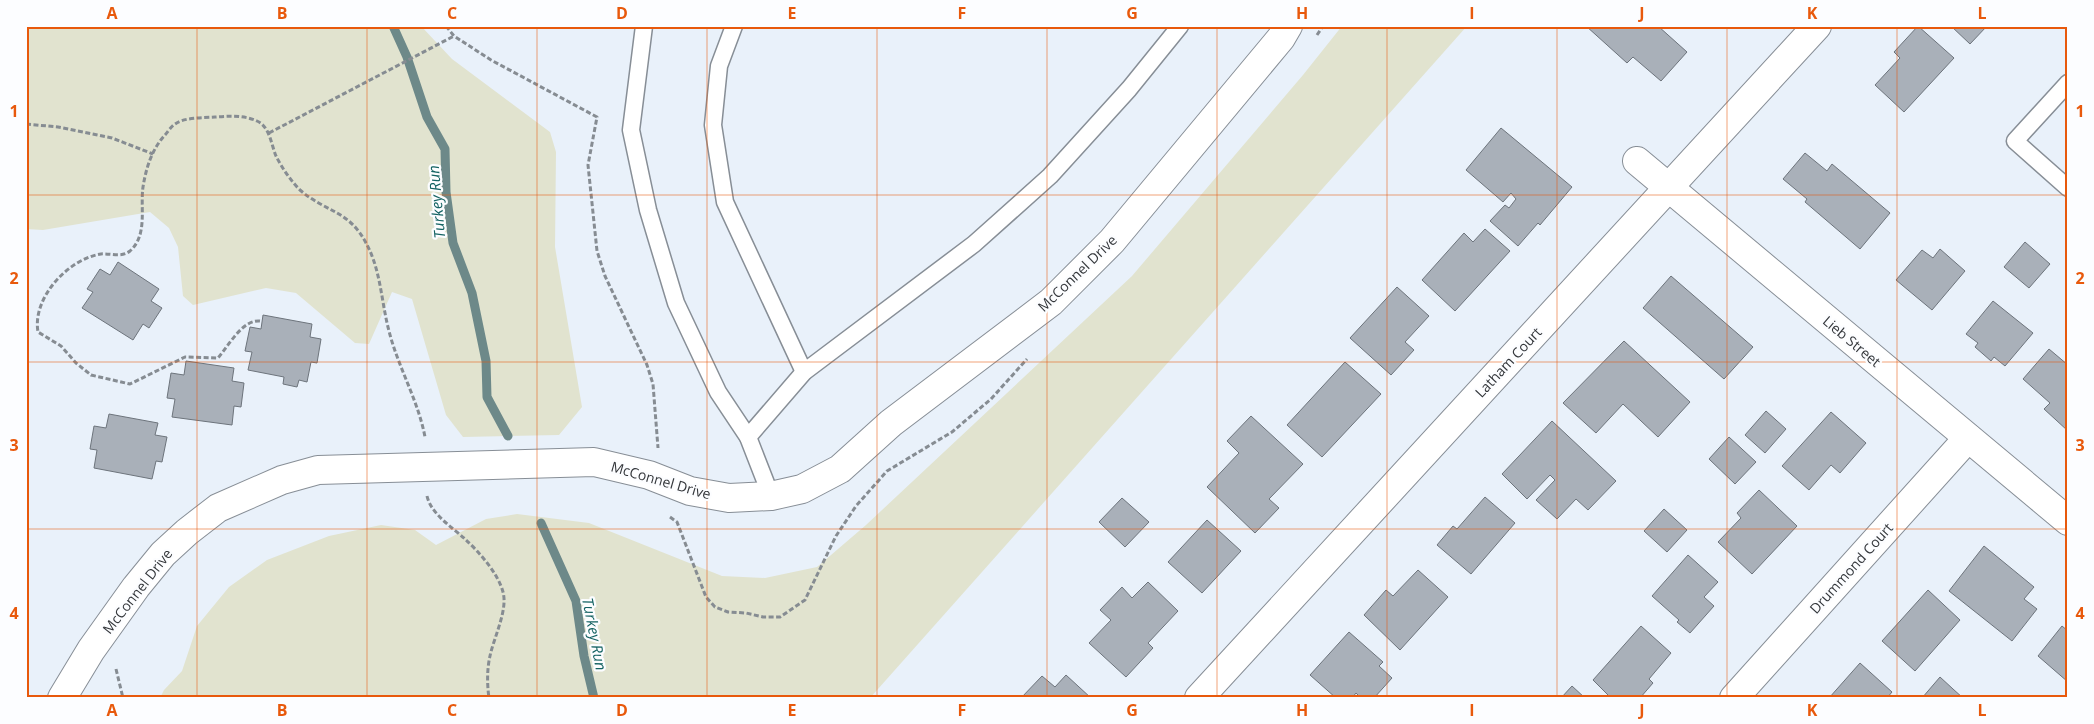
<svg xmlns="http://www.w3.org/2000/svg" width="2094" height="724" font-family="'Open Sans',sans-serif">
	<rect width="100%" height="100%" fill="#e9f1fa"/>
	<g fill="#e1e3cf">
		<polygon points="26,26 421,26 452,59 550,132 556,152 555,247 582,407 559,435 463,437 446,415 412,299 392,292 369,344 355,343 296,293 266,288 193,305 183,296 178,247 169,228 150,212 43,230 26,229"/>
		<polygon points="1342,26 1467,26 870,698 160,698 164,690 182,671 197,626 229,587 267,560 329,536 381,525 415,530 436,545 486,519 517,514 589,523 722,576 765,578 817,567 866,525 1132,276 1303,75"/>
	</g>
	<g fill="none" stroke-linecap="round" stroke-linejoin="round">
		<g stroke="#6d8989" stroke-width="9">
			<polyline points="393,26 407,57 427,117 445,149 446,192 453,243 472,293 486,361 487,397 508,436"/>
			<polyline points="541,523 576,601 584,656 594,698"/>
		</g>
	</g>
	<g fill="#a9b0b9" stroke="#6d747c">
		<polygon points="1586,26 1658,26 1687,52 1661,81 1633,57 1627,63"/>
		<polygon points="1918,26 1954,58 1904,112 1875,85 1900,58 1894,52"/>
		<polygon points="1951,26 1987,26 1970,44"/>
		<polygon points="1501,128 1572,187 1540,225 1538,223 1518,246 1490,221 1505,205 1509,208 1516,199 1511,193 1503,202 1466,170"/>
		<polygon points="1805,153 1827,171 1832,164 1890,213 1860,249 1805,202 1807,199 1783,179"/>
		<polygon points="1485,229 1510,251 1455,311 1422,280 1464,233 1473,242"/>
		<polygon points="2025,242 2050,264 2029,288 2004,267"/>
		<polygon points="1940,249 1965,271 1932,310 1896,280 1922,250 1933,258"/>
		<polygon points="118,262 159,289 151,301 162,308 149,328 143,324 133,340 82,308 93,292 87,289 100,269 110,275"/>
		<polygon points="1671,276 1753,347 1724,379 1643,308"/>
		<polygon points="1397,287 1429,316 1405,342 1414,350 1391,375 1350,338"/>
		<polygon points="1993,301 2033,333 2005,366 1994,357 1991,361 1975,347 1978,343 1966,334"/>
		<polygon points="263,315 312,324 310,337 321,339 317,363 311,362 307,382 299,380 297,387 283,384 284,377 248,370 252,352 245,351 250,327 261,329"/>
		<polygon points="1624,341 1690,402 1658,437 1623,404 1596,433 1563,403"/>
		<polygon points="2049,349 2068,365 2068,431 2044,409 2050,403 2023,379"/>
		<polygon points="186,361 234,368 232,381 244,383 241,407 234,406 232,425 172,417 175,399 167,398 171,373 184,375"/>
		<polygon points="1345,362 1381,394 1322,457 1287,425"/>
		<polygon points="1766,411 1786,429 1765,453 1745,435"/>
		<polygon points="1831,412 1866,443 1840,473 1831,465 1809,490 1782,466"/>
		<polygon points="109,414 158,423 155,435 167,437 162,462 156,461 152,479 94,468 97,450 90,449 94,426 106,428"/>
		<polygon points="1251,416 1303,464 1269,499 1279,508 1255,533 1207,487 1239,453 1227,441"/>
		<polygon points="1552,421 1616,481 1588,510 1576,499 1557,519 1536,500 1555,480 1550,475 1527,499 1502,474"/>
		<polygon points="1729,437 1756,462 1735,484 1709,459"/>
		<polygon points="1759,490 1797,526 1752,574 1718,542 1741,518 1737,513"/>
		<polygon points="1485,497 1515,523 1471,574 1437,545 1453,526 1457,529"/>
		<polygon points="1122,498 1149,522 1125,547 1099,522"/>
		<polygon points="1664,509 1687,530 1667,552 1644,531"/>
		<polygon points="1207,520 1241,551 1202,593 1168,562"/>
		<polygon points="1984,546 2034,587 2024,599 2037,609 2012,641 1949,591"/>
		<polygon points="1688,555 1718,582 1704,597 1714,606 1690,633 1677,622 1679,620 1652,596"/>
		<polygon points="1418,570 1448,597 1400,650 1364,615 1386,590 1393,596"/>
		<polygon points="1148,582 1178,611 1148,643 1153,648 1126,677 1089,643 1111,620 1100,610 1122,587 1132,598"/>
		<polygon points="1928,590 1960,620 1915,671 1882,641"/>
		<polygon points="1641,626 1671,653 1649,679 1653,683 1640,698 1611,698 1593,680"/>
		<polygon points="2062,626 2068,631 2068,682 2038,656"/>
		<polygon points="1349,632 1383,662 1379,666 1392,678 1374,698 1361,698 1356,693 1352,698 1336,698 1310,675"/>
		<polygon points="1860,663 1892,692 1887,698 1829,698"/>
		<polygon points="1066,675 1091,698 1021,698 1042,676 1055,687"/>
		<polygon points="1940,677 1953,689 1963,698 1922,698"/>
		<polygon points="1572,686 1585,698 1561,698"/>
	</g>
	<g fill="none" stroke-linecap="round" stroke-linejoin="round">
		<defs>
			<g id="service">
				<polyline points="644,26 631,130 648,210 676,303 718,392 748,437 771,496"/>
				<polyline points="734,26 719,66 713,125 725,202 804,372"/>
				<polyline points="2068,83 2015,141 2068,188"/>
				<polyline points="748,437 804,372 974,244 1050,176 1129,89 1180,26"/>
			</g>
			<g id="minor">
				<polyline points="1637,161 2068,521"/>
				<polyline points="62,698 91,650 136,587 163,554 187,532 218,508 282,480 318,470 594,462 649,475 690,491 729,498 771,496 802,489 840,469 891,423 1051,302 1112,241 1281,38 1288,26"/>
				<polyline points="1199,698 1817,26"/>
				<polyline points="1734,698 1968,438"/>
			</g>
		</defs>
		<use href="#service" stroke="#878e96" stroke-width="19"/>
		<use href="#minor" stroke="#878e96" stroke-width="30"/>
		<g stroke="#868c92" stroke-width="3" stroke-dasharray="5 2.5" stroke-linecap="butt">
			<polyline points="446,26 454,36 491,60 597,117 588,165 597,251 605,276 647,365 653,384 658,448"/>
			<polyline points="1317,35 1323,26"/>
			<polyline points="26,124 58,127 112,138 153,154"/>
			<polyline points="269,133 454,36"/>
			<path d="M260 321C243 319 229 345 218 358L185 357 130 384 91 375 76 363 61 346 38 332C32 298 68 259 101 254 110 253 121 258 130 251 148 235 140 208 143 187 146 168 152 149 165 135 168 132 171 126 175 124 185 117 203 118 215 117 228 116 244 115 257 121 270 127 271 144 276 156 282 168 291 181 300 190 325 212 349 210 366 243 381 270 381 301 389 331 398 367 418 400 425 437"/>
			<path d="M427 496C431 514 452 527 465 539 479 552 498 573 503 592 508 610 494 637 490 656 487 669 487 684 489 698"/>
			<polyline points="670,517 677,522 706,597 715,607 728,612 746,613 763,617 780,617 805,600 836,536 856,506 887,471 952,432 991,399 1027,359"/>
			<polyline points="116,669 123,698"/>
		</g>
		<use href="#service" stroke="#fff" stroke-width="16"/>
		<use href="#minor" stroke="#fff" stroke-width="28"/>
	</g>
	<path fill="none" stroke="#e8590c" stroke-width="1" stroke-opacity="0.55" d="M197 26V698M367 26V698M537 26V698M707 26V698M877 26V698M1047 26V698M1217 26V698M1387 26V698M1557 26V698M1727 26V698M1897 26V698M26 195H2068M26 362H2068M26 529H2068"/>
	<g text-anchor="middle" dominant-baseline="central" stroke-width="4.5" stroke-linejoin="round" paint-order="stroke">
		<g font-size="14" fill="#34373b" stroke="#fcfdff">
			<text transform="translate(1077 273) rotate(-44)">McConnel Drive</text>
			<text transform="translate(1852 341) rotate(40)">Lieb Street</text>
			<text transform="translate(1508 362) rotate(-47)">Latham Court</text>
			<text transform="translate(661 480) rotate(16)">McConnel Drive</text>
			<text transform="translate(1851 568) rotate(-48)">Drummond Court</text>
			<text transform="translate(137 591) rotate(-52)">McConnel Drive</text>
		</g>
		<g font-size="15" font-style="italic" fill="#136262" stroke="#fcfdff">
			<text transform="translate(436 202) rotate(-95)">Turkey Run</text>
			<text transform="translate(595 634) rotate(79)">Turkey Run</text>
		</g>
	</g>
	<rect width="2094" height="724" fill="none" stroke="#fcfdff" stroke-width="55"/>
	<rect x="28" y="28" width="2038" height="668" fill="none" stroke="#e8590c" stroke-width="2"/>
	<g font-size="16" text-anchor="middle" font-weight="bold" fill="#e8590c">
		<text x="112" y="19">A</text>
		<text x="282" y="19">B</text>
		<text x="452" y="19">C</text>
		<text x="622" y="19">D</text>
		<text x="792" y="19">E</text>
		<text x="962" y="19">F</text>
		<text x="1132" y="19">G</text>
		<text x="1302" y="19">H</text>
		<text x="1472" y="19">I</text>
		<text x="1642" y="19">J</text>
		<text x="1812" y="19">K</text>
		<text x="1982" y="19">L</text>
		<text x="14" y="117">1</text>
		<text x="2080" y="117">1</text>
		<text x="14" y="284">2</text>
		<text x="2080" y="284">2</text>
		<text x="14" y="451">3</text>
		<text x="2080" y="451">3</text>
		<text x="14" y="619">4</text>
		<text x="2080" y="619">4</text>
		<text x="112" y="716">A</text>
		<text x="282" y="716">B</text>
		<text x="452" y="716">C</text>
		<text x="622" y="716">D</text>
		<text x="792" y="716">E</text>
		<text x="962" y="716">F</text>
		<text x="1132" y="716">G</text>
		<text x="1302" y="716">H</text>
		<text x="1472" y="716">I</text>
		<text x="1642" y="716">J</text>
		<text x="1812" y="716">K</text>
		<text x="1982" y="716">L</text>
	</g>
</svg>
